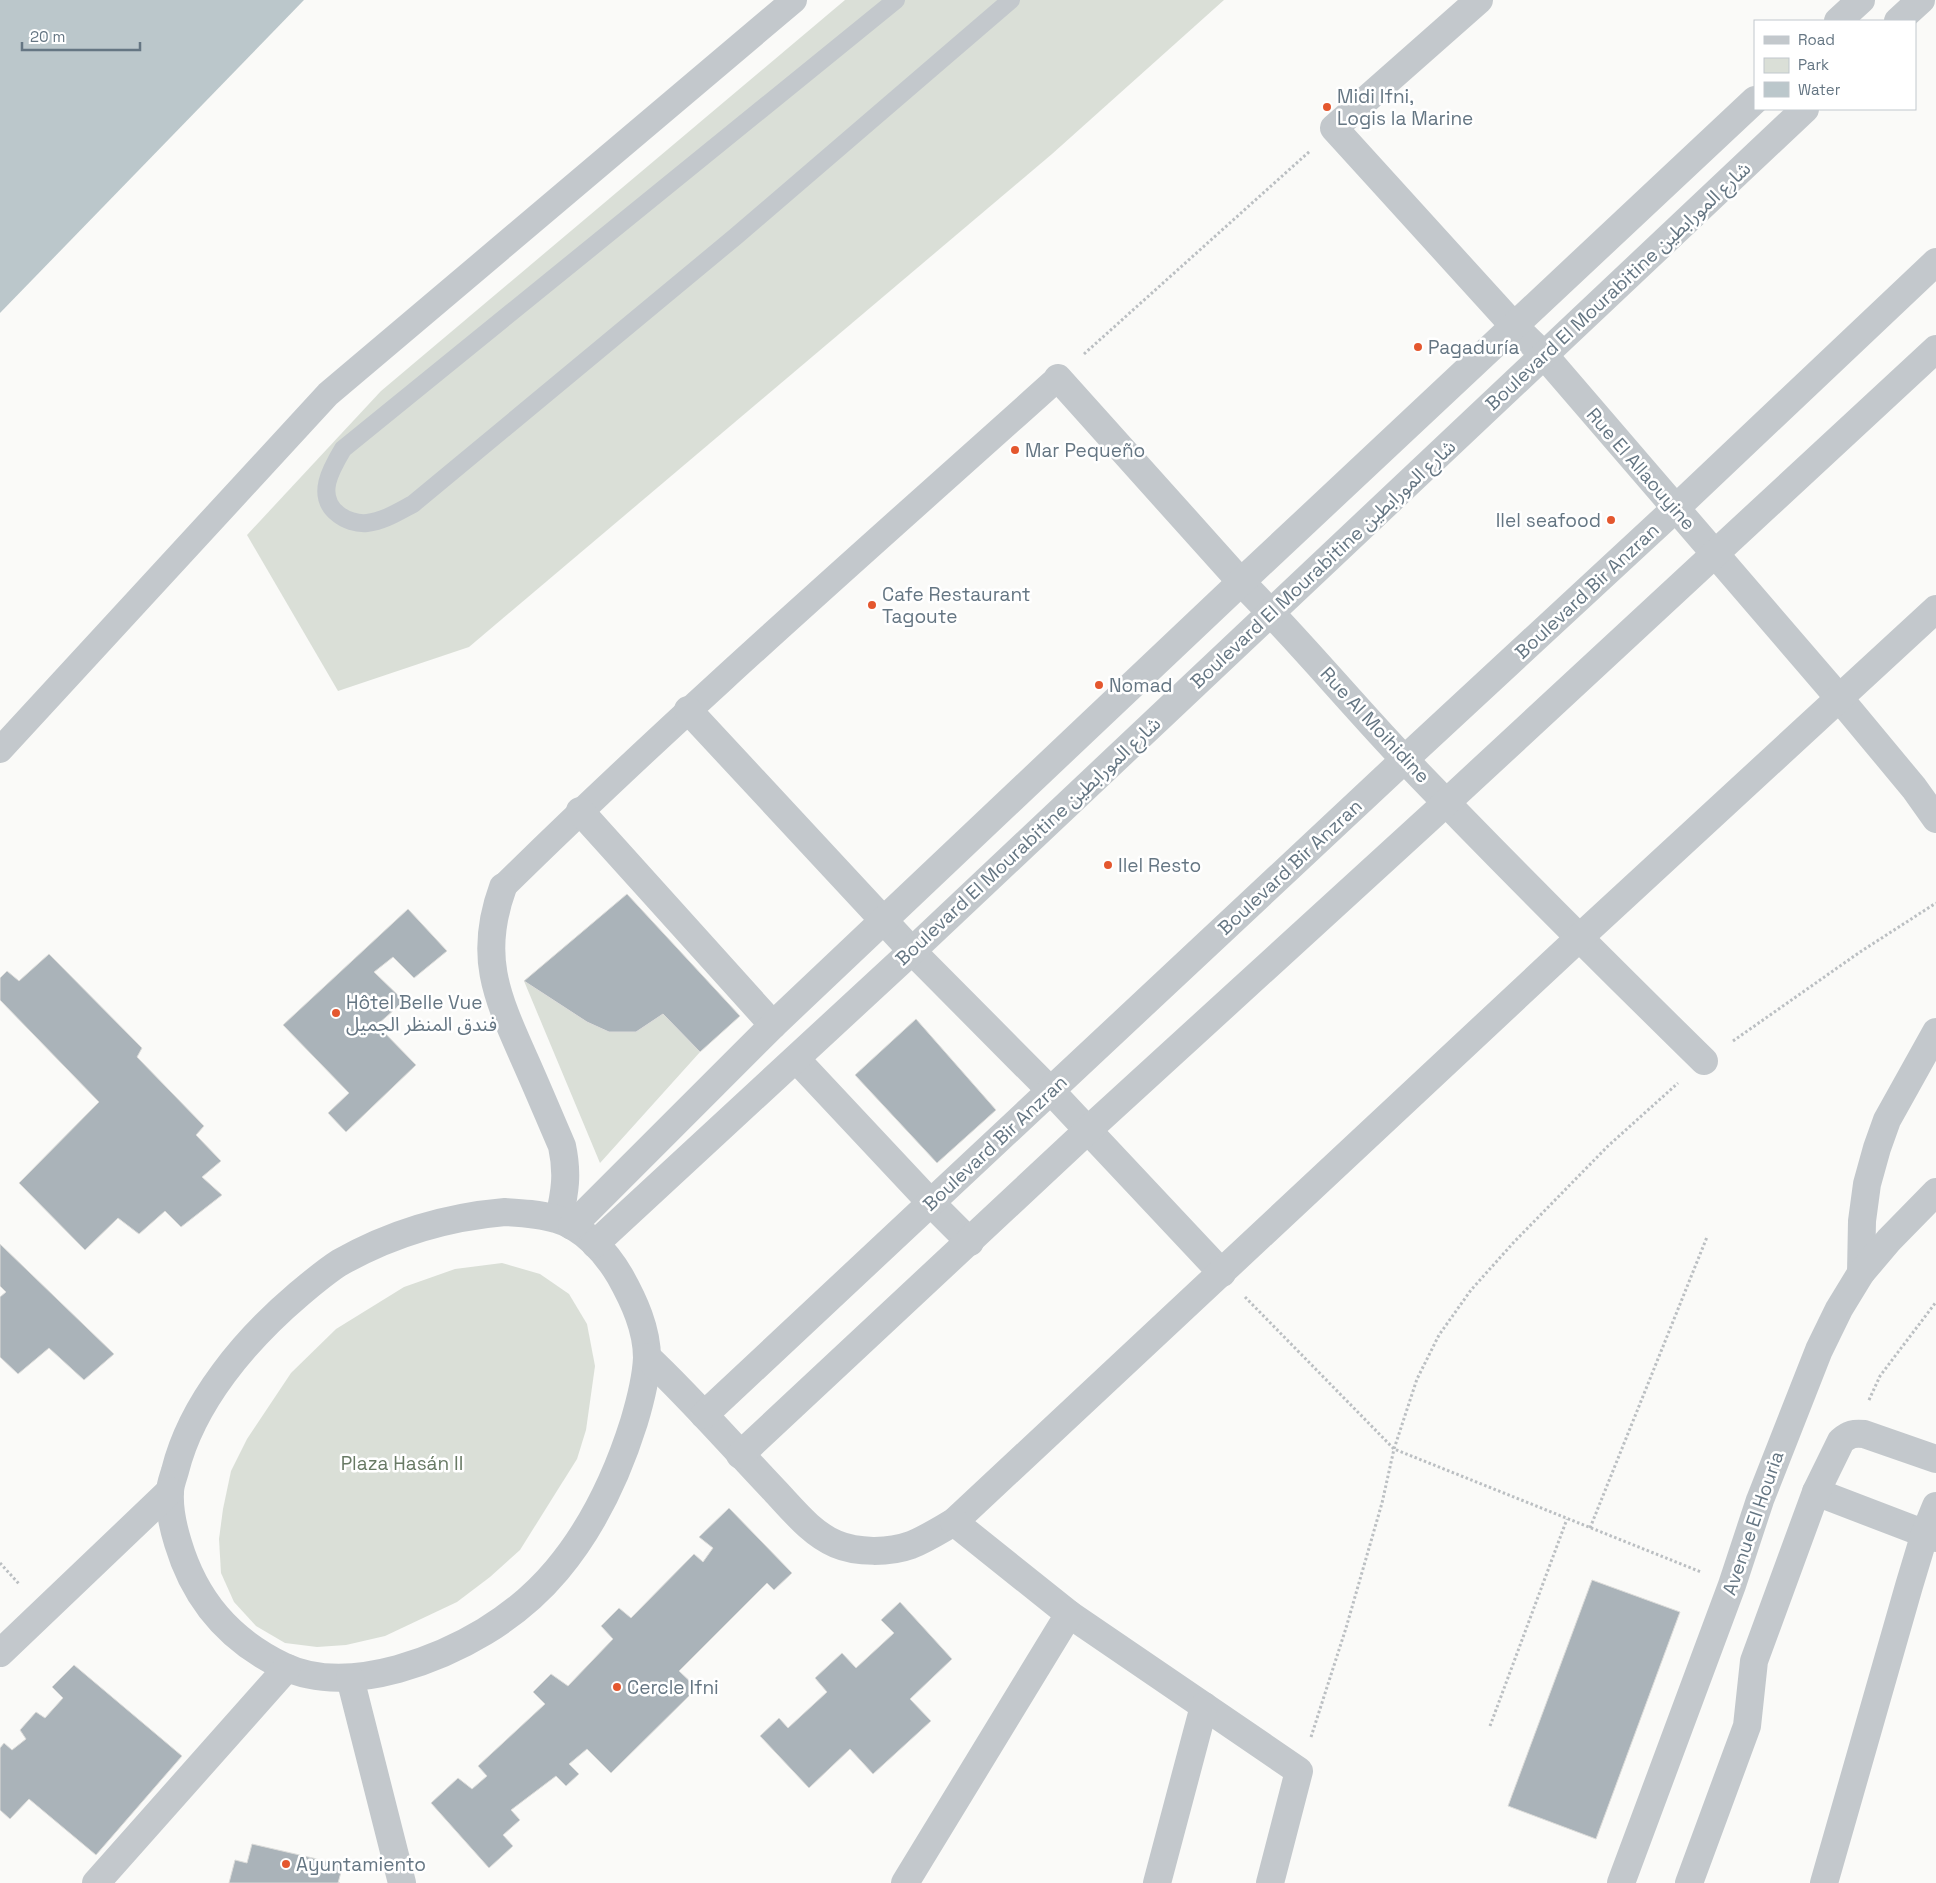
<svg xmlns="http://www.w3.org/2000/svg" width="1936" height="1883" font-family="'Space Grotesk','Noto Sans Arabic',sans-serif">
	<rect width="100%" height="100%" fill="#fafaf8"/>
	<g fill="#dadfd7">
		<polygon points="845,0 1224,0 1052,154 469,647 338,691 247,535 381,391"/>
		<polygon points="524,981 587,1022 609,1032 636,1032 663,1014 700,1052 600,1163"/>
		<polygon points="502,1263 540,1274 569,1294 587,1324 595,1366 586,1430 577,1459 520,1550 490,1577 457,1602 385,1636 346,1645 317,1647 285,1643 256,1626 234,1602 221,1573 219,1539 223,1509 231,1471 247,1439 291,1373 336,1329 404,1287 455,1269"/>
	</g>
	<polygon fill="#bbc7cb" points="0,0 304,0 0,313"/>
	<g fill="#aab3b9" stroke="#dcdcda">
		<polygon points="627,894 740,1016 700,1052 663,1014 636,1032 609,1032 587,1022 524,981"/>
		<polygon points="408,909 447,951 414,978 393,957 374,972 404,1001 377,1025 416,1065 346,1132 328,1113 349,1093 283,1025"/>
		<polygon points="49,954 142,1048 137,1057 204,1126 196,1135 221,1161 202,1177 222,1195 181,1227 165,1211 139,1234 118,1218 85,1250 19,1183 99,1102 0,1000 0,978 7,971 19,981"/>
		<polygon points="916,1019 996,1110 937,1163 855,1075"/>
		<polygon points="0,1244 114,1354 84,1380 49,1348 18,1374 0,1357 0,1297 6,1292 0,1286"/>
		<polygon points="729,1508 792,1573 774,1590 767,1583 679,1671 697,1688 611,1773 587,1749 569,1764 579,1774 566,1786 556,1776 511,1810 520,1820 503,1835 513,1846 489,1868 431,1803 458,1778 472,1789 487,1776 478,1766 545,1704 533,1692 551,1674 568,1686 613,1639 601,1626 619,1608 631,1618 694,1554 703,1562 713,1548 699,1537"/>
		<polygon points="1592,1580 1680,1612 1596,1839 1508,1806"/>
		<polygon points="900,1602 952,1659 910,1699 931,1721 873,1774 850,1749 809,1788 760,1736 779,1718 788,1728 827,1692 815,1678 842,1653 856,1668 894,1633 881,1620"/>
		<polygon points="74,1665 182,1756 96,1855 29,1799 10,1819 0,1810 0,1748 4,1743 12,1750 26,1739 20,1730 36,1712 45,1718 63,1698 52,1687"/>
		<polygon points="252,1844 343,1865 338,1883 340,1883 229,1883 235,1860 247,1863"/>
	</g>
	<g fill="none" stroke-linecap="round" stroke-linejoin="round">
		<g stroke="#bbbfc2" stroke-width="3" stroke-dasharray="2.5 2.5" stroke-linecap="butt">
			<polyline points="1084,354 1310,151"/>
			<polyline points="1733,1041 1860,952 1936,903"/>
			<polyline points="1245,1297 1394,1449 1701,1572"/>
			<polyline points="1869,1400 1880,1376 1936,1302"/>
			<polyline points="1590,1528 1707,1237"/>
			<polyline points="0,1563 20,1585"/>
			<polyline points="1490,1726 1567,1519"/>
			<polyline points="1311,1737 1346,1628 1382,1503 1394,1449 1417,1379 1439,1335 1471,1290 1514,1242 1608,1146 1678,1083"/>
		</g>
		<path stroke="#c3c8cc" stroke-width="18" d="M896 0 343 449C331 469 315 496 338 514 345 520 357 524 367 523 384 521 398 512 413 504L735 237 1011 0"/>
		<g stroke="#c3c8cc" stroke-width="26">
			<polyline points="0,750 328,394 794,0"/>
			<path d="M503 887C682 711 871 546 1058 378"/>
		</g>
		<g stroke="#c3c8cc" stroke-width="28">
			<polyline points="1479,0 1334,128 1514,326 1544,355 1840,699 1914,788 1936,819"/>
			<polyline points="1838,21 1861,0"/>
			<polyline points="1898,21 1921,0"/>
			<path d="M1058 378 1241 582C1298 639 1349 701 1405 760 1503 862 1603 962 1704 1061"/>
			<polyline points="688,710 912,951 1051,1091 1222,1273"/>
			<polyline points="580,811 773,1025"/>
			<path d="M503 887C478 955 496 995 524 1058 537 1087 549 1116 562 1146 568 1174 565 1191 559 1219"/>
			<polyline points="796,1059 931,1203 970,1242"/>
			<path d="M505 1212C522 1213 539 1214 556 1219 582 1226 606 1252 620 1276 634 1301 647 1329 647 1358 646 1380 640 1402 634 1422 617 1476 593 1527 557 1570 516 1619 458 1652 398 1669 361 1679 318 1683 283 1666 229 1640 195 1600 178 1543 173 1527 169 1509 170 1492 170 1485 173 1478 175 1471 192 1402 246 1339 299 1294 311 1284 325 1272 339 1263 390 1234 447 1217 505 1212Z"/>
			<polyline points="572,1226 773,1025 1241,582 1755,100"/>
			<polyline points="595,1244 912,951 1805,109"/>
			<polyline points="1861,1273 1862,1221 1867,1184 1877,1148 1887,1120 1936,1032"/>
			<path d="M647 1357C692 1399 733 1447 776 1492 793 1510 812 1534 836 1544 857 1553 889 1553 911 1545 926 1539 940 1530 954 1522L1578 939 1936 609"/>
			<polyline points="704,1415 1405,759 1676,508 1936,262"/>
			<polyline points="740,1455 1088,1130 1447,802 1936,349"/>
			<polyline points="1816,1492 1936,1538"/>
			<polyline points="1069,1614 1299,1771 1270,1883"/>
			<polyline points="0,1653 170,1491"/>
			<polyline points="350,1678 402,1883"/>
			<polyline points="96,1883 287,1668"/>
			<polyline points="905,1883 1069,1614 954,1522"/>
			<polyline points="1157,1883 1204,1706"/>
			<path d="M1689 1883 1747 1726 1754 1661 1816 1492 1841 1441C1849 1434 1854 1433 1864 1434L1936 1459"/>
			<polyline points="1824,1883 1909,1586 1925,1533 1936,1506"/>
		</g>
		<polyline stroke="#c3c8cc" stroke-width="28" points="1621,1883 1732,1585 1760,1500 1819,1350 1839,1309 1861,1273 1889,1240 1936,1192"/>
	</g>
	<g fill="#e4572e" stroke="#fff" stroke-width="2">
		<circle cx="1327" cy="107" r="5"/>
		<circle cx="1418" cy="347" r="5"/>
		<circle cx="1015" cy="450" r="5"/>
		<circle cx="1611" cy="520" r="5"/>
		<circle cx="872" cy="605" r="5"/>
		<circle cx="1099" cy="685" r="5"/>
		<circle cx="1108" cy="865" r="5"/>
		<circle cx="336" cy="1013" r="5"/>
		<circle cx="617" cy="1687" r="5"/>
		<circle cx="286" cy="1864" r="5"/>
	</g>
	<g text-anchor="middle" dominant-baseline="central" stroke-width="5" stroke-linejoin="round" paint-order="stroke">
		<g font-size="19" fill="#657683" stroke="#fff" text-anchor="start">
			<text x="1337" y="96">Midi Ifni,<tspan x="1337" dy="22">Logis la Marine</tspan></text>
			<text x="1428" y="347">Pagaduría</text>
			<text x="1025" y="450">Mar Pequeño</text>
			<text x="1601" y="520" text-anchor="end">Ilel seafood</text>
			<text x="882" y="594">Cafe Restaurant<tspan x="882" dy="22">Tagoute</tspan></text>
			<text x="1109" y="685">Nomad</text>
			<text x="1118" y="865">Ilel Resto</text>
			<text x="346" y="1002">Hôtel Belle Vue<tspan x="346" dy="22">فندق المنظر الجميل</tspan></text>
			<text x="627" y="1687">Cercle Ifni</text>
			<text x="296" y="1864">Ayuntamiento</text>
		</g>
		<g font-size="19" fill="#657683" stroke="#fff">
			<text transform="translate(1618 286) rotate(-43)">Boulevard El Mourabitine شارع المورابطين</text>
			<text transform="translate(1641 469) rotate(49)">Rue El Allaouyine</text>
			<text transform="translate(1323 564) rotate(-43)">Boulevard El Mourabitine شارع المورابطين</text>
			<text transform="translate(1587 591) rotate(-43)">Boulevard Bir Anzran</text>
			<text transform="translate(1375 725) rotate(47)">Rue Al Moihidine</text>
			<text transform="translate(1028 841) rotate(-43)">Boulevard El Mourabitine شارع المورابطين</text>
			<text transform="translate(1290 867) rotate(-43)">Boulevard Bir Anzran</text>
			<text transform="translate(995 1143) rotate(-43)">Boulevard Bir Anzran</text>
			<text transform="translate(1753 1523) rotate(-71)">Avenue El Houria</text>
		</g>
		<g font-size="19" fill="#687a64" stroke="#fff">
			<text x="402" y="1463">Plaza Hasán II</text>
		</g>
	</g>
	<rect x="1754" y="20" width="162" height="90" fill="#ffffff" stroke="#c1c8cd"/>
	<rect x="1764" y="36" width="25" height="8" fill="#c3c8cc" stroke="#c1c8cd"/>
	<text x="1798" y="45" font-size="15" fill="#657683">Road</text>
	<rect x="1764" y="58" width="25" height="15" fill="#dadfd7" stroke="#c1c8cd"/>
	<text x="1798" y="70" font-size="15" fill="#657683">Park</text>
	<rect x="1764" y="82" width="25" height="15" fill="#bbc7cb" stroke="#c1c8cd"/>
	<text x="1798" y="95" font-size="15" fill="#657683">Water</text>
	<path d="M22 42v8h118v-8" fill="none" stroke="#657683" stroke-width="2.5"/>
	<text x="30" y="42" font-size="15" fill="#657683" stroke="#ffffff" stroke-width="4" paint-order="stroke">20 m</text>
</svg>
